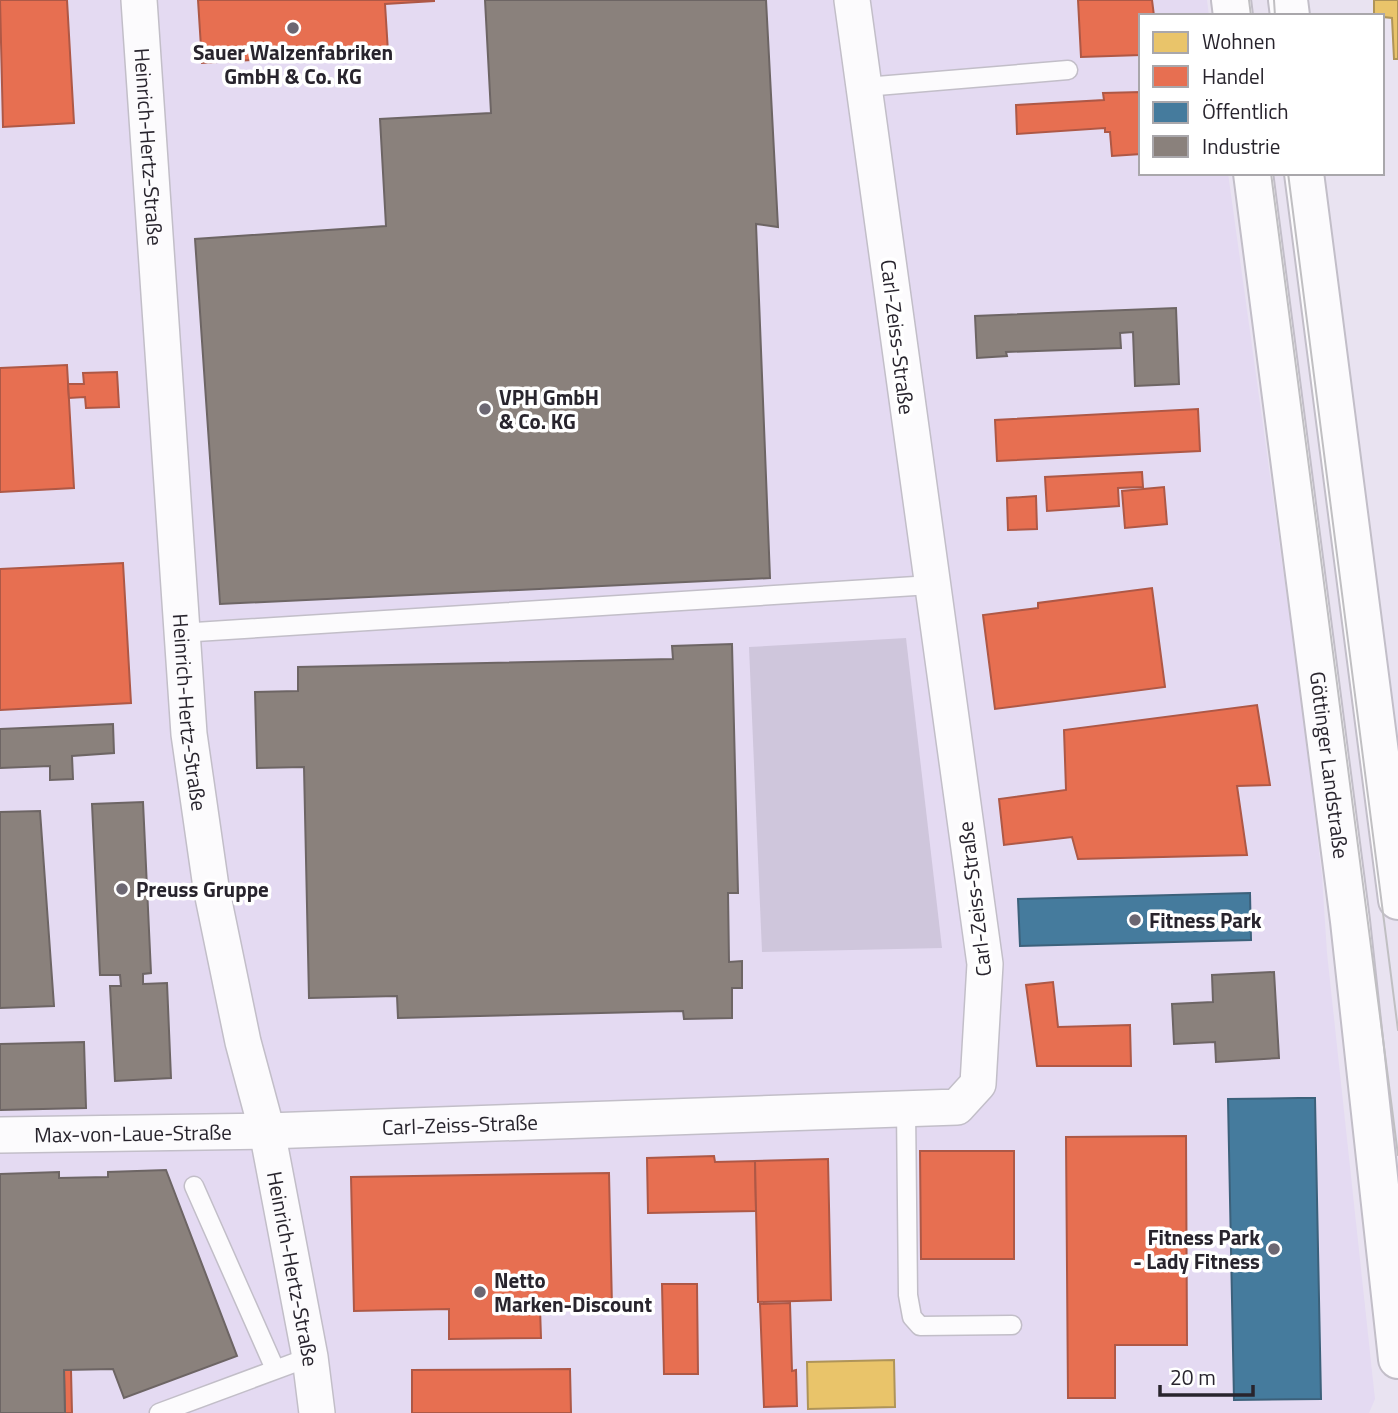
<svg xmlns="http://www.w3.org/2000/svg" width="1398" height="1413" font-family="'Titillium Web',sans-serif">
	<rect width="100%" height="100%" fill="#e9e3f1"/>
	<polygon fill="#e4daf2" points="0,0 1207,0 1209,16 1141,16 1141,173 1228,173 1301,699 1322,876 1327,953 1375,1399 1369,1413 0,1413"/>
	<polygon fill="#cfc6dc" points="906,638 942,948 762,952 749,647"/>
	<g fill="#e9c46a" stroke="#af9458" stroke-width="2">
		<polygon points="1374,0 1398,0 1398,59 1394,59 1392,18 1374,16"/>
		<polygon points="894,1360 895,1407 808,1409 807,1362"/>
	</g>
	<g fill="#e76f51" stroke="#ae5846" stroke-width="2">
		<polygon points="0,0 67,0 74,123 3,127"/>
		<polygon points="198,0 434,0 434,1 385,4 388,52 202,63"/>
		<polygon points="1078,0 1152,0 1154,16 1141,16 1141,55 1081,57"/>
		<polygon points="1141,92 1141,154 1112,156 1110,132 1105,132 1105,128 1017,134 1016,105 1104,100 1103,93"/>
		<polygon points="67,365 74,488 0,492 0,368"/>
		<polygon points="117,372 119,407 86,408 85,397 69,398 68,384 84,384 83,373"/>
		<polygon points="1198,409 1200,451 997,461 995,420"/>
		<polygon points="1142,472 1143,487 1118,488 1119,506 1047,511 1045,477"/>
		<polygon points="1164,487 1167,524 1125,528 1122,491"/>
		<polygon points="1036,496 1037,529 1008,530 1007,498"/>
		<polygon points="123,563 131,703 0,710 0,569"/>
		<polygon points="1152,588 1165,687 995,709 983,615 1038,608 1038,603"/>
		<polygon points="1257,705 1270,785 1237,786 1247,855 1078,859 1072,837 1004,845 999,799 1066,790 1064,730"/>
		<polygon points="1053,982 1058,1027 1130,1025 1131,1066 1037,1066 1026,985"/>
		<polygon points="1186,1136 1187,1345 1115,1345 1115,1398 1068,1398 1066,1137"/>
		<polygon points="920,1151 1014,1151 1014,1259 921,1259"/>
		<polygon points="714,1156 715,1162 755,1161 756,1211 648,1213 647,1158"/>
		<polygon points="828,1159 831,1300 758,1302 755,1161"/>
		<polygon points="609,1173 612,1307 540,1308 541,1338 449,1339 449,1309 354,1311 351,1177"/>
		<polygon points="662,1284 697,1284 698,1374 664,1374"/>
		<polygon points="790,1303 792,1371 796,1370 797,1406 764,1407 760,1304"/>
		<polygon points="570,1369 571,1413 412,1413 412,1370"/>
		<polygon points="64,1370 71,1370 72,1413 65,1413"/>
	</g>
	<g fill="#457b9d" stroke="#3c617b" stroke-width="2">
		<polygon points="1250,893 1251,940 1020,946 1018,899"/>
		<polygon points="1299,1098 1315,1098 1321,1399 1234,1400 1228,1099"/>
	</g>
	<g fill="#8a817c" stroke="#6d6564" stroke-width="2">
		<polygon points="485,0 766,0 778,227 756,224 770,578 220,604 195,239 386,226 380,119 491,113"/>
		<polygon points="1176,308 1179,384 1135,386 1133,332 1120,333 1121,348 1006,352 1007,356 977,358 975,316"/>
		<polygon points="732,644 738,893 728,893 729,962 742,961 742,988 732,988 732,1018 684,1019 683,1011 398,1018 397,996 309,998 304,767 257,768 255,692 298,691 298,667 673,659 672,646"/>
		<polygon points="113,724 114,753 72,756 73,779 50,780 50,766 0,768 0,729"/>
		<polygon points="143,802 151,973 143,974 143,984 167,983 171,1078 115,1081 110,986 121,986 120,975 100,975 92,804"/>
		<polygon points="40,811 54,1006 0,1008 0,812"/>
		<polygon points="1274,972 1279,1058 1216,1062 1215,1042 1174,1044 1172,1004 1213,1002 1212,975"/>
		<polygon points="84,1042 86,1108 0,1110 0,1044"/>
		<polygon points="166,1170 237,1356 124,1398 113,1369 64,1370 65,1413 0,1413 0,1174 59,1172 59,1178 108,1177 108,1172"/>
	</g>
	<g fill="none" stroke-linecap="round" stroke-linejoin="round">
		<defs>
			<g id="service">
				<polyline points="865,87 1068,70"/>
				<polyline points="180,633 931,585"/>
				<polyline points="906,1109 908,1295 912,1317 920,1326 1012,1325"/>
				<polyline points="194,1186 275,1369"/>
				<polyline points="159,1413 310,1357"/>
			</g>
			<g id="minor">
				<path id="s1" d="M139 0 189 734 211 887 243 1042 267 1131 310 1357 317 1413"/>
				<path id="s2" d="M0 1135 267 1131 957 1107 978 1084 985 964 852 0"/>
			</g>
			<g id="tertiary">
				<polyline points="1231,0 1233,16"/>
				<polyline points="1288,0 1290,16"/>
				<path id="s3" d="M1253 173 1350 921 1398 1359"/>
				<polyline points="1304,173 1398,900"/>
			</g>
		</defs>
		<use href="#service" stroke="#c2bec8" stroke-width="21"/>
		<use href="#minor" stroke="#c2bec8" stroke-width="38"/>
		<use href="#tertiary" stroke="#c2bec8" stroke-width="42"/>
		<use href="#service" stroke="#fcfbfd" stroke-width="18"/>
		<use href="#minor" stroke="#fcfbfd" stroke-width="35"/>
		<use href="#tertiary" stroke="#fcfbfd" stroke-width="38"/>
		<g stroke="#c0bfc2" stroke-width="2">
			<polyline points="1249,0 1251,16"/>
			<polyline points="1274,0 1275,16"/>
			<polyline points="1271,173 1398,1155"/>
			<polyline points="1288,173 1398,1030"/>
		</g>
	</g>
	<g fill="#6c6772" stroke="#fff" stroke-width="2.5">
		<circle cx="293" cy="28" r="7"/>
		<circle cx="485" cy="409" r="7"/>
		<circle cx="122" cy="889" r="7"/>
		<circle cx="1135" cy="920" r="7"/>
		<circle cx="1274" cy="1249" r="7"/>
		<circle cx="480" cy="1292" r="7"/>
	</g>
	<g text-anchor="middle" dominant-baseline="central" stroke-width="7" stroke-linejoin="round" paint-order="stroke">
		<g font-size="21" font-weight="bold" fill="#28242d" stroke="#fff" text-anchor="start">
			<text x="293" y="52" text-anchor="middle">Sauer Walzenfabriken<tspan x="293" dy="24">GmbH &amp; Co. KG</tspan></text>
			<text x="499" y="397">VPH GmbH<tspan x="499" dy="24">&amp; Co. KG</tspan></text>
			<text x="136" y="889">Preuss Gruppe</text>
			<text x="1149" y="920">Fitness Park</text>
			<text x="1260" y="1237" text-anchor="end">Fitness Park<tspan x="1260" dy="24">- Lady Fitness</tspan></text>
			<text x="494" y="1280">Netto<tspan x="494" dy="24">Marken-Discount</tspan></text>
		</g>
		<g font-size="21" fill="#28242d" stroke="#fff">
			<text stroke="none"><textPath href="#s1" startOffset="147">Heinrich-Hertz-Straße</textPath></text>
			<text transform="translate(898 337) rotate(83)">Carl-Zeiss-Straße</text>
			<text stroke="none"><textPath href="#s1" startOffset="714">Heinrich-Hertz-Straße</textPath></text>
			<text stroke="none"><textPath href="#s3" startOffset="597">Göttinger Landstraße</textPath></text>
			<text transform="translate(974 899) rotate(-97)">Carl-Zeiss-Straße</text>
			<text stroke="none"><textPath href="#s2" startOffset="460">Carl-Zeiss-Straße</textPath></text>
			<text stroke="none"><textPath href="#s2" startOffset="133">Max-von-Laue-Straße</textPath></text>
			<text stroke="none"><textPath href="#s1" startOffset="1281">Heinrich-Hertz-Straße</textPath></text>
		</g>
	</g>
	<rect x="1139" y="14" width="245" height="161" fill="#ffffff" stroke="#a9a7ab" stroke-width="2"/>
	<rect x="1153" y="32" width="35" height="21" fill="#e9c46a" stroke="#a9a7ab" stroke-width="2"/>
	<text x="1202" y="49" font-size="21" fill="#28242d">Wohnen</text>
	<rect x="1153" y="66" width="35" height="21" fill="#e76f51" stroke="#a9a7ab" stroke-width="2"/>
	<text x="1202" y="84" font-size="21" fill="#28242d">Handel</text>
	<rect x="1153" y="102" width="35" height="21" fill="#457b9d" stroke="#a9a7ab" stroke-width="2"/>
	<text x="1202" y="119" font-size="21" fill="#28242d">Öffentlich</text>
	<rect x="1153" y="136" width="35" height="21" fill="#8a817c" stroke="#a9a7ab" stroke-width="2"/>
	<text x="1202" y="154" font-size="21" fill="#28242d">Industrie</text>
	<path d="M1160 1385v10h93v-10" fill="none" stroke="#28242d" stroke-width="3.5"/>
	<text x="1170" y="1385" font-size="21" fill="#28242d" stroke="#ffffff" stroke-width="5" paint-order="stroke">20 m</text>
</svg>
